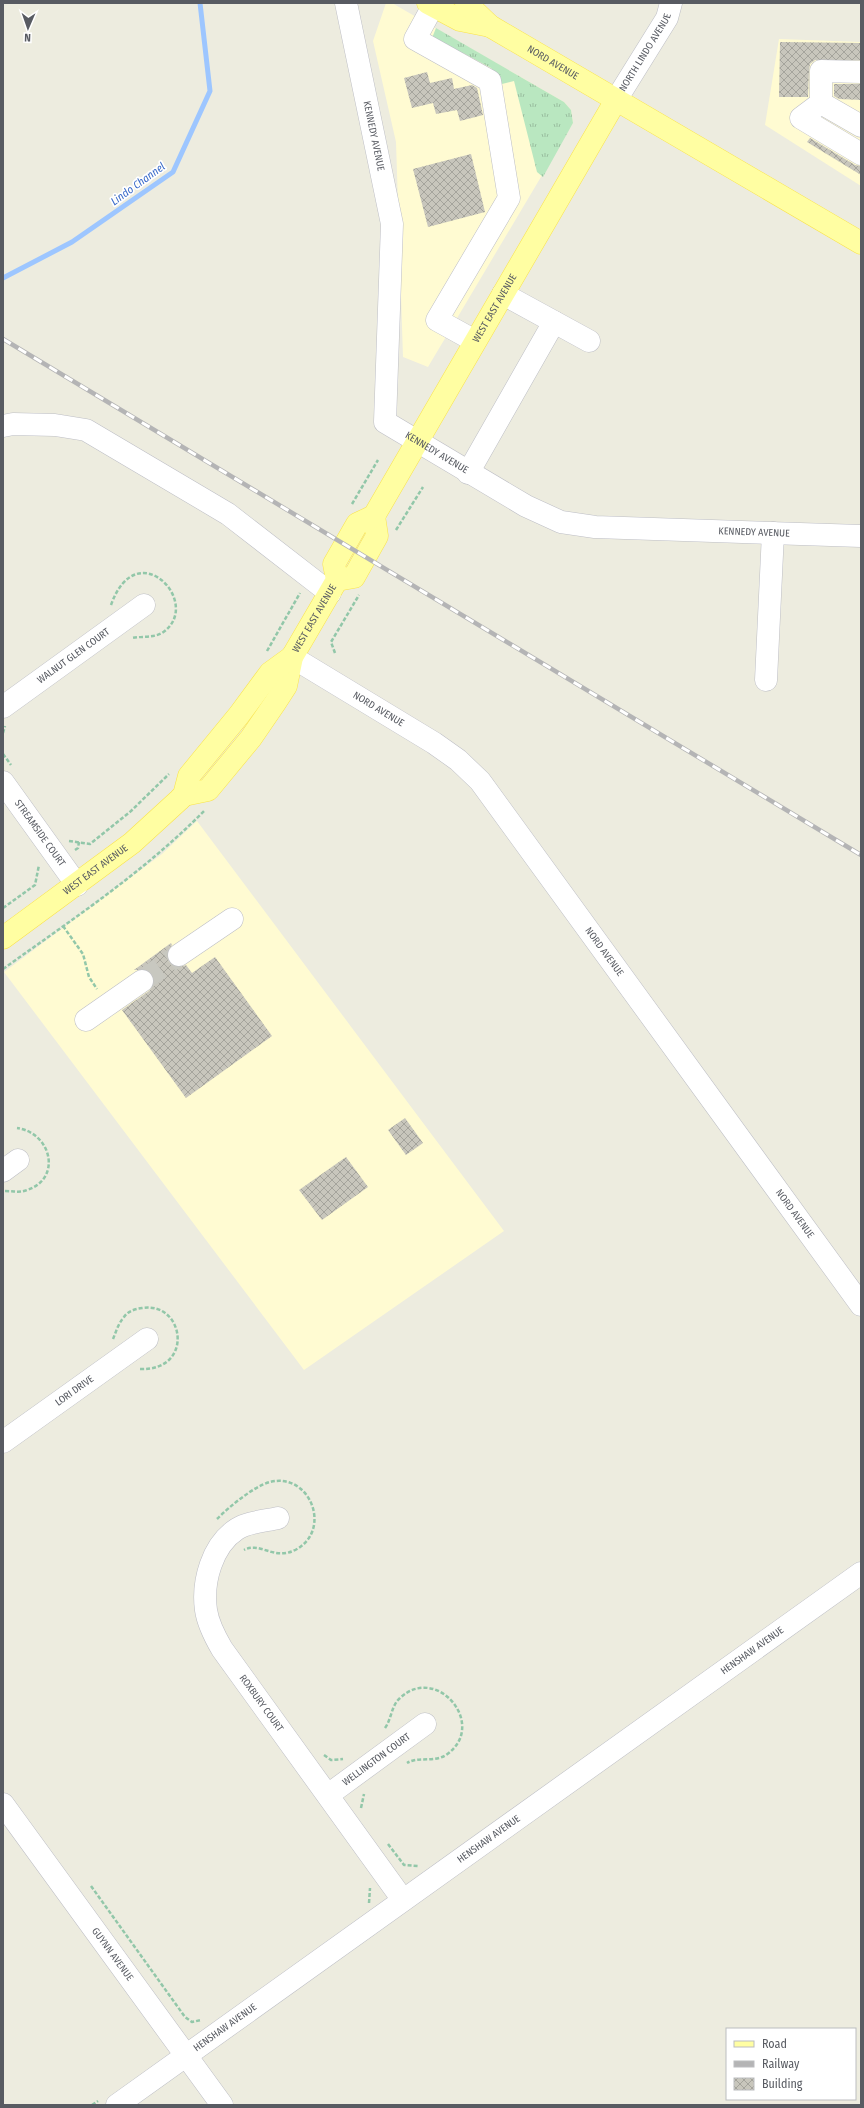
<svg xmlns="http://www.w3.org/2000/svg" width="864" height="2108" font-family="'Fira Sans Condensed',sans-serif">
	<defs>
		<pattern id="grass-tufts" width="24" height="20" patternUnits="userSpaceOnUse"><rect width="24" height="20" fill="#b9e7c0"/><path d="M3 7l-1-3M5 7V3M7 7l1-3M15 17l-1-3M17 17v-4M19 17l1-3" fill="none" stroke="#99be9f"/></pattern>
		<pattern id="building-cross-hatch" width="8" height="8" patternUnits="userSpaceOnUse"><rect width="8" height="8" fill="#c8c6bc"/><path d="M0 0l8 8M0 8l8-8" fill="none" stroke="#a5a49c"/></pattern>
	</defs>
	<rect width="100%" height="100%" fill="#edecdf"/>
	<g fill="#fffbd2">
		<polygon points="386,3 392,3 564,102 571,110 573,123 428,367 403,357 396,142 373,41"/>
		<polygon points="779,39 861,42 861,186 765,125"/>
		<polygon points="197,821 504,1231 304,1370 4,972 162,854"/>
	</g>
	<polygon fill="url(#grass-tufts)" points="436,28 564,102 571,110 573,123 543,177 537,172 514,81 502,84 491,68 463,53 456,55 432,38"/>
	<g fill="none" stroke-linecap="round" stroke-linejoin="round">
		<polyline stroke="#9dc6ff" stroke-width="5" points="3,278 72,242 173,172 210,91 200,3"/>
	</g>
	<g fill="url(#building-cross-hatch)">
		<polygon points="780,42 861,43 861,60 815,60 810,64 809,71 808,97 779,97"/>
		<polygon points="427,72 430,83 452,78 454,89 472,85 477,88 483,115 460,121 457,110 436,114 433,103 412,108 404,78"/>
		<polygon points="834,84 861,84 861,100 839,99 834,96"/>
		<polygon points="810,138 855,165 861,166 861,175 807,142"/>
		<polygon points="471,154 485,212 428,227 413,169"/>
		<polygon points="171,943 172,945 168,950 167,956 169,962 174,966 180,967 186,965 192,973 215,957 272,1036 186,1098 122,1010 149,991 153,986 154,980 152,974 148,970 134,970"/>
		<polygon points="405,1118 423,1143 406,1155 388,1130"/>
		<polygon points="346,1157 368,1187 322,1220 299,1190"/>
	</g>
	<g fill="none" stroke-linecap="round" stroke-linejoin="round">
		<polyline stroke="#c8c8c0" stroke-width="22" stroke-dasharray="22 11" stroke-linecap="butt" points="142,981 179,955"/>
		<defs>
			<g id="minor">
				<path id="s1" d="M346 3 392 224 385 422 526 506 561 522 595 527 861 536"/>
				<polyline points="433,6 415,39 490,81 509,198 437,320 475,341"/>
				<path id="s2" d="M616 100 667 18 671 3"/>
				<polyline points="821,103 801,118 861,154"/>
				<polyline points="821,103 821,71 861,72"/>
				<polyline points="821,103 861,126"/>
				<polyline points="503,294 589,341"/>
				<polyline points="3,426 13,424 55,425 86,430 228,514 330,593"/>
				<polyline points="468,473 554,322"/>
				<path id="s3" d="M292 657 434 743 458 760 480 781 861 1305"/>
				<polyline points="766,680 773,533"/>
				<path id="s4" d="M3 707 144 605"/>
				<path id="s5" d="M3 782 77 885"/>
				<polyline points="179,955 232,919"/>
				<polyline points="86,1020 142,981"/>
				<polyline points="3,1171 18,1160"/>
				<path id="s6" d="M3 1442 147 1339"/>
				<path id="s7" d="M278 1518C265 1521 248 1522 237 1529 212 1545 202 1582 206 1610 208 1624 215 1637 222 1649L403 1900"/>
				<path id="s8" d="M328 1795 425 1724"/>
				<path id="s9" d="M3 1804 222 2105"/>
				<path id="s10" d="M117 2105 861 1573"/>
			</g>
			<g id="major">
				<polyline points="428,3 460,20 490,26"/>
				<path id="s11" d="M466 3 490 26 861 243"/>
				<polyline points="337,580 354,577 377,536 374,516"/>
				<path id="s12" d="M184 795 208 790 251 738 275 703 286 686 292 657 337 580 334 564 357 524 374 516 616 100"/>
				<path id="s13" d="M3 938 132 843 179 800 184 795 189 776 239 715 270 673 292 657"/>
			</g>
		</defs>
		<use href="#minor" stroke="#bdbec5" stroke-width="23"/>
		<use href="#major" stroke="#fae34b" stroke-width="23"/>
		<g stroke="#92c7a9" stroke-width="2.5" stroke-dasharray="4 2" stroke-linecap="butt">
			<polyline points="352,504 378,460"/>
			<polyline points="396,530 423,487"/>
			<path d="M111 605C137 531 205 605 162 633 153 638 142 636 132 638"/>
			<polyline points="267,651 300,593"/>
			<polyline points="335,653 331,642 359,595"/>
			<polyline points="3,733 5,726"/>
			<polyline points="3,754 11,765"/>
			<polyline points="69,841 90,844 131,811 169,774"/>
			<polyline points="75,850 78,848 79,842"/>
			<polyline points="3,908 35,885 39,865"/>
			<polyline points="63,926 83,954 89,977 97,989"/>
			<path d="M3 969C73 919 144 872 205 810"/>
			<path d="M5 1191C13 1191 20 1193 27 1190 62 1179 52 1133 17 1128"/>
			<path d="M113 1339C116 1332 118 1324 124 1317 128 1311 135 1309 142 1308 185 1301 195 1372 139 1369"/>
			<path d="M217 1519C229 1507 254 1486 270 1482 310 1472 332 1529 297 1549 274 1562 261 1541 244 1550"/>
			<path d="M385 1728C392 1718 391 1706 400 1698 437 1663 489 1726 446 1755 433 1763 419 1756 407 1763"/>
			<polyline points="324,1755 331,1760 343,1759"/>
			<polyline points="361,1808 364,1794"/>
			<polyline points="388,1844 404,1865 418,1866"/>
			<polyline points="91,1886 185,2017 192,2022 201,2020"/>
			<polyline points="369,1903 370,1888"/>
			<polyline points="92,2105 98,2101"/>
		</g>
		<use href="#minor" stroke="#fff" stroke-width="22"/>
		<use href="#major" stroke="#fffea2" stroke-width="22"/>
		<defs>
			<polyline id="rail" points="3,339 861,855"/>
		</defs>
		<use href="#rail" stroke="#b4b4b5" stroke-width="4.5"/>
		<use href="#rail" stroke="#fff" stroke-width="3" stroke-dasharray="9" stroke-linecap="butt"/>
	</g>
	<g text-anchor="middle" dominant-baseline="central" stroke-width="3.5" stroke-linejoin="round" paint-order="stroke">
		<g font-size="10" fill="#585b62" stroke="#fff">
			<text stroke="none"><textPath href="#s2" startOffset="56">NORTH LINDO AVENUE</textPath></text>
			<text stroke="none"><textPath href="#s11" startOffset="106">NORD AVENUE</textPath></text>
			<text stroke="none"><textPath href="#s1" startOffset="136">KENNEDY AVENUE</textPath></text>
			<text stroke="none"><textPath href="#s12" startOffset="595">WEST EAST AVENUE</textPath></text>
			<text stroke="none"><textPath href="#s1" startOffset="484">KENNEDY AVENUE</textPath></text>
			<text stroke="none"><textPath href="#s1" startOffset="820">KENNEDY AVENUE</textPath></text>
			<text stroke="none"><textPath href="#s12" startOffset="229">WEST EAST AVENUE</textPath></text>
			<text stroke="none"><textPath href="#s4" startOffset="87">WALNUT GLEN COURT</textPath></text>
			<text stroke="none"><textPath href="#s3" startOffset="101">NORD AVENUE</textPath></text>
			<text stroke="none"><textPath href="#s5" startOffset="63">STREAMSIDE COURT</textPath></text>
			<text stroke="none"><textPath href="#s13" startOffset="115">WEST EAST AVENUE</textPath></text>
			<text stroke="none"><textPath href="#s3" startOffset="437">NORD AVENUE</textPath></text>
			<text stroke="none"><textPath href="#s3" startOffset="761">NORD AVENUE</textPath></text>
			<text stroke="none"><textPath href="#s6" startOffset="88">LORI DRIVE</textPath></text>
			<text stroke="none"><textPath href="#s10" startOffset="781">HENSHAW AVENUE</textPath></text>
			<text stroke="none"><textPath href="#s7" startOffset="243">ROXBURY COURT</textPath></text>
			<text stroke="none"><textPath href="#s8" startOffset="60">WELLINGTON COURT</textPath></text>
			<text stroke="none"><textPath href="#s10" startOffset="457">HENSHAW AVENUE</textPath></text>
			<text stroke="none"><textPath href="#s9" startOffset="186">GUYNN AVENUE</textPath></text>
			<text stroke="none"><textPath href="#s10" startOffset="133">HENSHAW AVENUE</textPath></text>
		</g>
		<g font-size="11" font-style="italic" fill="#396ac9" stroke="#fff">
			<text transform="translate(138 184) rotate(-36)">Lindo Channel</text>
		</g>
	</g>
	<rect width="864" height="2108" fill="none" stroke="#585b62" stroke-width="8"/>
	<rect x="726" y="2028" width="130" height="72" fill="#ffffff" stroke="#bcbdc0"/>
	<rect x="734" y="2041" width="20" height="6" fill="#fffea2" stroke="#bcbdc0"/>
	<text x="762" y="2048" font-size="12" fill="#585b62">Road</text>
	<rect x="734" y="2061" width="20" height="6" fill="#b4b4b5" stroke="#bcbdc0"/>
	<text x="762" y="2068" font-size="12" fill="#585b62">Railway</text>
	<rect x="734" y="2078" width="20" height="12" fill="url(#building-cross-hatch)" stroke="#bcbdc0"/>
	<text x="762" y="2088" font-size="12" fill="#585b62">Building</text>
	<g transform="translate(28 28) rotate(182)" stroke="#ffffff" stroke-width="3" paint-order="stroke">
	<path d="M0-3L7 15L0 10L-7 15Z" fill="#585b62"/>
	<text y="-6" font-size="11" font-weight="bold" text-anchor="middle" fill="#585b62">N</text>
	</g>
</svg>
